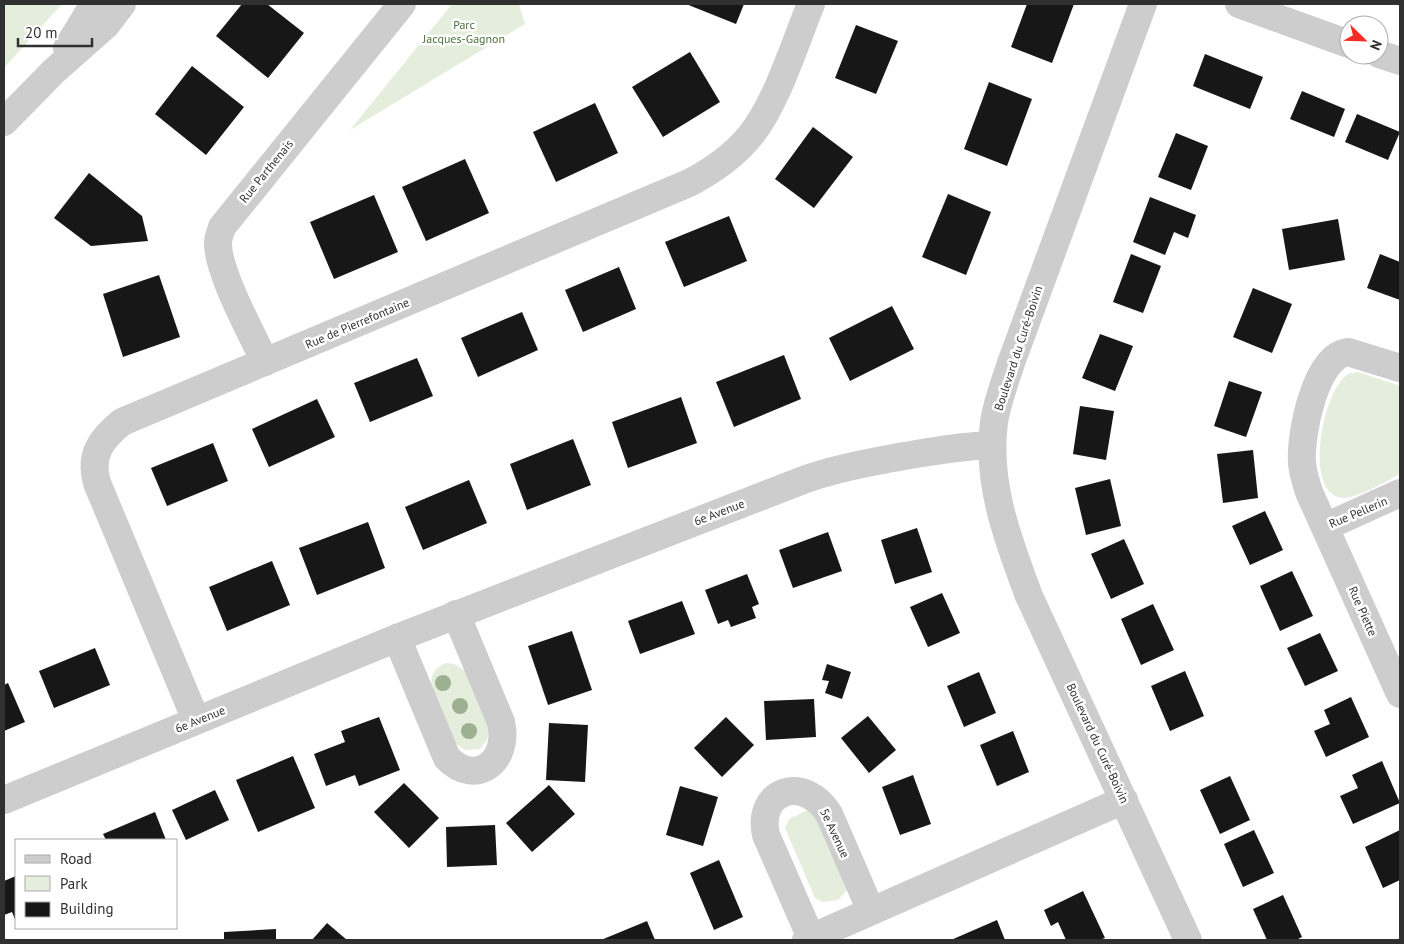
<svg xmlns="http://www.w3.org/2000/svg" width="1404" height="944" font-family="'PT Sans',sans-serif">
	<rect width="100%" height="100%" fill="#fff"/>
	<g fill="#e5eedd">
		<polygon points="4,4 62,4 4,68"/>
		<polygon points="452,4 519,4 525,24 350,130"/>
		<path d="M1358 372 1400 386V474C1387 481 1357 498 1344 498 1301 497 1323 385 1350 373 1351 373 1358 372 1358 372Z"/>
		<path d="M446 663C454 663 459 666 465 671 471 685 489 717 489 731 489 738 485 743 480 749L465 750 455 743 431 685C431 673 436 667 446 663Z"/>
		<polygon points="814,807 848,889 838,900 823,902 815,898 785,828 789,819"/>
	</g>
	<g fill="#171717">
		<polygon points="242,4 267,4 304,33 268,78 216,36"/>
		<polygon points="686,4 744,4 736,24"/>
		<polygon points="1027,4 1074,4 1052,63 1011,47"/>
		<polygon points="856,25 898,41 876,94 835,78"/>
		<polygon points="690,52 720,102 663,137 632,87"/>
		<polygon points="1205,54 1263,77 1250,109 1193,86"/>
		<polygon points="192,66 244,107 206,155 155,114"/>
		<polygon points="989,82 1032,99 1007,166 964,149"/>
		<polygon points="1302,91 1345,109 1334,137 1290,119"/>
		<polygon points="595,103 618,153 556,182 533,132"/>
		<polygon points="1357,114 1400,132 1388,160 1345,142"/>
		<polygon points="813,127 853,157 814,208 775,179"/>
		<polygon points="1176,133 1208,146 1191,190 1158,177"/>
		<polygon points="465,159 489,213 426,241 402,187"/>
		<polygon points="89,173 142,216 148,241 91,246 54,218"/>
		<polygon points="948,194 991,212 966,275 922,257"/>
		<polygon points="374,195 398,252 334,279 310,222"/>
		<polygon points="1150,197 1196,215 1188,238 1174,232 1165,255 1133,242"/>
		<polygon points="729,216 747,261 684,287 665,242"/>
		<polygon points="1338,219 1345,260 1289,270 1282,229"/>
		<polygon points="1131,254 1161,266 1143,313 1113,302"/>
		<polygon points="1380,254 1400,262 1400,300 1367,288"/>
		<polygon points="619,267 636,309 583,332 565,290"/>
		<polygon points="159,275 180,337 123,357 103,294"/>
		<polygon points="1253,288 1292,304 1272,353 1233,337"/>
		<polygon points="892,306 914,349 850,381 829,338"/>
		<polygon points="522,312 538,350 478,377 461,338"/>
		<polygon points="1100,334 1133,346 1115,391 1082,378"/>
		<polygon points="784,355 801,399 734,427 716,382"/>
		<polygon points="417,358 433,396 370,422 354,383"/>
		<polygon points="1229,381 1262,392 1246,437 1214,426"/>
		<polygon points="681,397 697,443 628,468 612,422"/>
		<polygon points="317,399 335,437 269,467 252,429"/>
		<polygon points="1080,406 1114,411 1106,460 1073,454"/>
		<polygon points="573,439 591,485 527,510 510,464"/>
		<polygon points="213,443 228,481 167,506 151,468"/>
		<polygon points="1253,450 1258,498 1223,503 1217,454"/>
		<polygon points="1110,479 1121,526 1086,535 1075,488"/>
		<polygon points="469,480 487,523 423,550 405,507"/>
		<polygon points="1265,511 1283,550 1250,565 1232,526"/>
		<polygon points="368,522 385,568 317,595 299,548"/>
		<polygon points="917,528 932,572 895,584 881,540"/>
		<polygon points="828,532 842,571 793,588 779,550"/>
		<polygon points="1124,539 1144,584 1111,599 1091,554"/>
		<polygon points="272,561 290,605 227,631 209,587"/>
		<polygon points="1292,571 1313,616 1280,631 1260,586"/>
		<polygon points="747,574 759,604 752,607 756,618 731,627 728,620 718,624 705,590"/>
		<polygon points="942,593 960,633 928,647 910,607"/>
		<polygon points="682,601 695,634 640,654 628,621"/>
		<polygon points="1153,604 1174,650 1141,665 1121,619"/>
		<polygon points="572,631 592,690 548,705 528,646"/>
		<polygon points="1320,633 1338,671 1305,686 1287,648"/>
		<polygon points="95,648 110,685 54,708 39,671"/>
		<polygon points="827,664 851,672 842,699 825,693 829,681 822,680"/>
		<polygon points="1185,671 1204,716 1170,731 1151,686"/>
		<polygon points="979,672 996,713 964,727 947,686"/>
		<polygon points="8,683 25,722 4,731 4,685"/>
		<polygon points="1351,697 1369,737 1326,757 1314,731 1330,724 1324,710"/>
		<polygon points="814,699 816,737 766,740 764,701"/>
		<polygon points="868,716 896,750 869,773 841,738"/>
		<polygon points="379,717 400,770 359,786 355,775 326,786 314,754 345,742 341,731"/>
		<polygon points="726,717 754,745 722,777 694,748"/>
		<polygon points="549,723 588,725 585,782 546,780"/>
		<polygon points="1013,731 1029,772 997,786 980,745"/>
		<polygon points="293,756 315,808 258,832 236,780"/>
		<polygon points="1382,761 1400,803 1353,824 1340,796 1358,788 1352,775"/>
		<polygon points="913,775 931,824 900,835 882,787"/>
		<polygon points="1230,776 1250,820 1220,834 1200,790"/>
		<polygon points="404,783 439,818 409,848 374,812"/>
		<polygon points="549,785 575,814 532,852 506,823"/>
		<polygon points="680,786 718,797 703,846 666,835"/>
		<polygon points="215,790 229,820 186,840 172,810"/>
		<polygon points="155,812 166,840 106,840 103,834"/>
		<polygon points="495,825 497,865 447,867 446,827"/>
		<polygon points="1254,830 1274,873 1243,887 1224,844"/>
		<polygon points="1400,830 1400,880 1383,888 1365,847"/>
		<polygon points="719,860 743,917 714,930 690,873"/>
		<polygon points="16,876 16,922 12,912 4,915 4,881"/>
		<polygon points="1083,891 1105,938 1099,940 1066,940 1058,922 1051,926 1044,910"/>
		<polygon points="1283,895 1302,937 1296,940 1267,940 1253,909"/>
		<polygon points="997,920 1005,940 951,940"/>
		<polygon points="647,921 655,940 601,940"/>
		<polygon points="327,923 347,940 312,940"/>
		<polygon points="276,929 276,940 224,940 224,932"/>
	</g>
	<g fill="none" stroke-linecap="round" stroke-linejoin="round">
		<g stroke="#cdcdcd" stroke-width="28">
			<path d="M1143 4 1011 363C1005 382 997 402 994 422 986 483 1008 540 1029 596L1188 940"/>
			<polyline points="1239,4 1349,44"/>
			<polyline points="1379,54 1400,61"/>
			<path d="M265 362C252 334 217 271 218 242 218 237 221 232 222 227L402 4"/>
			<path d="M1400 368 1348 352C1315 356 1300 435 1302 463 1303 473 1306 483 1309 492L1400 694"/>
			<polyline points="1325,527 1400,493"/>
			<path d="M397 638 447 758C477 788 510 760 501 722L456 614"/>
			<path d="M196 720 97 483C89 455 101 439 122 422L689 183C712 171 733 157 750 136 776 105 795 43 811 4"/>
			<path d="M4 800 397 638 806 479C838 468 871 462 904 456 933 451 962 446 992 445"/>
			<path d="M811 938 766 835C756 790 804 774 829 814L871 911"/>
			<polyline points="806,940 1124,800"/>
		</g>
		<g stroke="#cdcdcd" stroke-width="28">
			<polyline points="67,48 94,4"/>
			<polyline points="4,122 54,71 106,25 122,4"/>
		</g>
	</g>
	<g fill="#9db192">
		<circle cx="443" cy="683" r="8"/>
		<circle cx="460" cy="706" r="8"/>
		<circle cx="469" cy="731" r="8"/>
	</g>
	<g text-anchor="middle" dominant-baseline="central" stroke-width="5" stroke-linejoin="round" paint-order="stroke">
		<g font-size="12" fill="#4d7139" stroke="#fff">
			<text x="464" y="24">Parc<tspan x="464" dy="14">Jacques-Gagnon</tspan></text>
		</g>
		<g font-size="12" fill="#303030" stroke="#fff">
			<text transform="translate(266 171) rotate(-51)">Rue Parthenais</text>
			<text transform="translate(357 323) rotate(-23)">Rue de Pierrefontaine</text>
			<text transform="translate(1018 348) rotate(-72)">Boulevard du Curé-Boivin</text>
			<text transform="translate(719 512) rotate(-21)">6e Avenue</text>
			<text transform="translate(1358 512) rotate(-23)">Rue Pellerin</text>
			<text transform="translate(1363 611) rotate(66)">Rue Piette</text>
			<text transform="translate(200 719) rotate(-22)">6e Avenue</text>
			<text transform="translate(1098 743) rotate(65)">Boulevard du Curé-Boivin</text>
			<text transform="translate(835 833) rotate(65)">5e Avenue</text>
		</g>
	</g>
	<rect width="1404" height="944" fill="none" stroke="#303030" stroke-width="10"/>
	<rect x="15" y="839" width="162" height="90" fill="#ffffff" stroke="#acacac"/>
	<rect x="25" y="855" width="25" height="8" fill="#cdcdcd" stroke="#acacac"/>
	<text x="60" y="864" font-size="15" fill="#303030">Road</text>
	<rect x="25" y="876" width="25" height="15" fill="#e5eedd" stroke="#acacac"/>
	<text x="60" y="889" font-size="15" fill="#303030">Park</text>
	<rect x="25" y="902" width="25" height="15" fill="#171717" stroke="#acacac"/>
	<text x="60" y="914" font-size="15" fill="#303030">Building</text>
	<g transform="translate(1364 40) rotate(113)"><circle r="24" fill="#ffffff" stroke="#acacac"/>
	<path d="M0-4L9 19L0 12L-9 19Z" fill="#f42c26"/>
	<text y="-8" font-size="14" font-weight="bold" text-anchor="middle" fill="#303030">N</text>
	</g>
	<path d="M18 38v8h74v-8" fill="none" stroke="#303030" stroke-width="2.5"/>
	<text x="25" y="38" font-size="15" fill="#303030" stroke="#ffffff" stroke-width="4" paint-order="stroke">20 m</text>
</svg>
